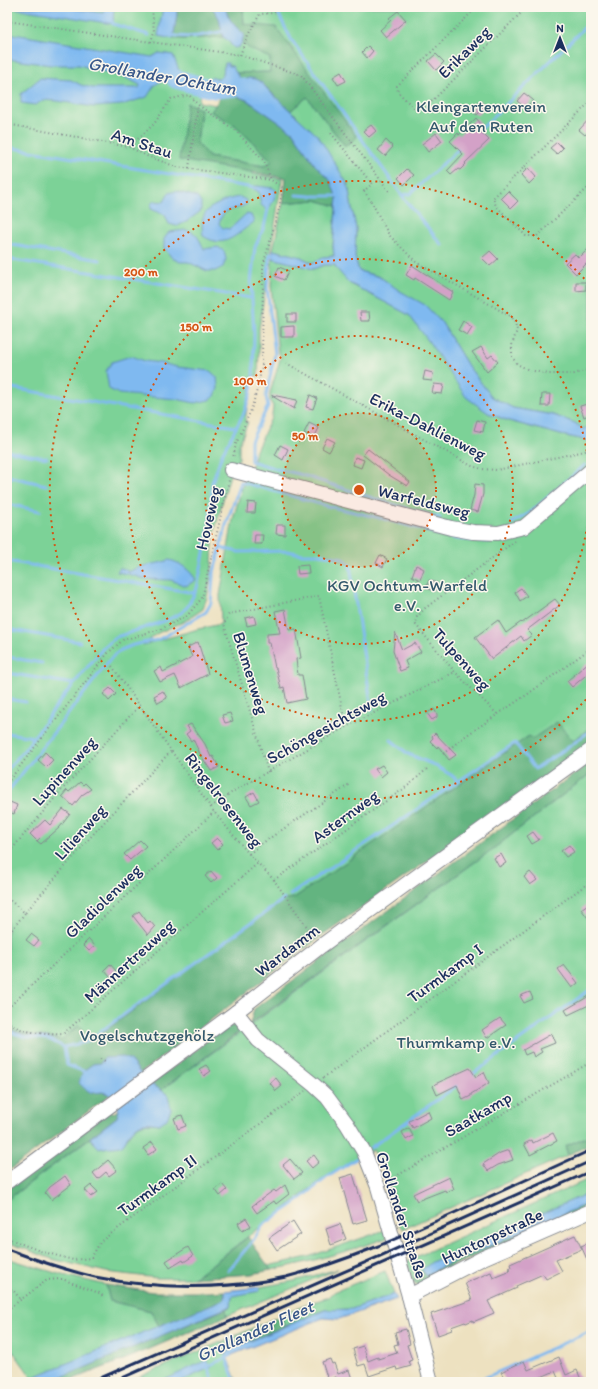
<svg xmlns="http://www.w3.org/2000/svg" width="598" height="1389" font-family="Itim,sans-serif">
	<rect width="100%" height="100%" fill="#fbf7ec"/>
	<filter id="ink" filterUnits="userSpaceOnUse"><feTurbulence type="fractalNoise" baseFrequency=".025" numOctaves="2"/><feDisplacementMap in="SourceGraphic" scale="8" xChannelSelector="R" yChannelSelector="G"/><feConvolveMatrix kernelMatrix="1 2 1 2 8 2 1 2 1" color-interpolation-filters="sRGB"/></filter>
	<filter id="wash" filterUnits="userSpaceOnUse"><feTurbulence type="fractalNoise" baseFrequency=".012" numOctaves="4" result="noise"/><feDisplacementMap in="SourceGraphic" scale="16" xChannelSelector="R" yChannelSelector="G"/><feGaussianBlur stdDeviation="0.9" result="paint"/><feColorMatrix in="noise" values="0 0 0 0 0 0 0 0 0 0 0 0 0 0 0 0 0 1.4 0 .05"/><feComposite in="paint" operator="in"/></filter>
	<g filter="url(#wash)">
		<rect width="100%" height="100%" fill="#ede1c0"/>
		<g fill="#7bd297" stroke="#4b807a">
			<polygon points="7,7 166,7 158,36 184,39 223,37 229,40 231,45 239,47 242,42 250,49 270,58 270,72 236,73 232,66 228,66 225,63 223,75 219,78 211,78 211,80 199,78 199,76 180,73 172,55 159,53 152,57 167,82 200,88 199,102 216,105 212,112 235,125 272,161 265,166 209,157 197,143 201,109 182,160 253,172 253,174 282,179 259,329 259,349 258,376 252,375 245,422 248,422 239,445 239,459 233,464 213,536 212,568 207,597 203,609 185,621 158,633 143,645 198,629 221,624 220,595 233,519 244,481 253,463 254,455 272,416 273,406 270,401 270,393 281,356 278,352 271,286 272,258 313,269 324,265 335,265 349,283 409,315 488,413 509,421 561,435 591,441 591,727 573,741 532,740 529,736 294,898 281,900 92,1041 61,1040 49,1037 26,1034 7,1028"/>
			<polygon points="245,7 591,7 591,426 583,429 575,423 553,415 513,408 492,397 468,366 442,323 380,277 359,271 355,257 356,228 352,209 348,185 336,167 295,114 290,111 307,97 345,146 357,137 244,23 243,9"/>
			<polygon points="316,200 336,206 333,246 334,256 323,257 313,263 301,257 273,250 283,203"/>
			<path d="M591 773V1135L565 1146 568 1155 403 1229 399 1225V1216L384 1169 373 1150 324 1178 194 1278H158L106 1272 52 1259 7 1242V1200L90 1138 94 1143 104 1148 110 1146 123 1144C135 1127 137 1121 159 1124L168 1095 161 1090 493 849Z"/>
			<polygon points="591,1178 591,1192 432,1262 412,1281 407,1261"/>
			<path d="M385 1230 387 1238C349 1251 311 1262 271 1270L268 1266 308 1257Z"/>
			<polygon points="7,1256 13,1260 59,1274 106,1285 110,1301 151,1311 159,1326 32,1378 7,1343"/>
			<polygon points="338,1269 227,1316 226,1309 231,1306 232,1296 259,1291 260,1287 294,1281"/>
			<polygon points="385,1271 394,1294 352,1309 324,1310 285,1326 280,1316 313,1302 329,1297 334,1292"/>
			<polygon points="221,1342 237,1382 127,1382"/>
		</g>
		<g fill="#64b480" stroke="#40726f">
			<polygon points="176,7 212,7 219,18 223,37 184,39 173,39 177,14"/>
			<path d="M225 7H245L243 9 244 24 276 27 357 137 345 146 307 97 290 111 261 82C253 78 249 78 241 81L236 73 270 72V58L250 49 242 42 243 34C234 26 228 19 225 7Z"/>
			<polygon points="224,91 247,100 293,132 315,165 330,180 337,198 336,206 316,200 283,203 286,178 179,160 187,103 201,109 197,143 209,157 264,166 272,161 235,125 211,112"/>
			<path d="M557 722 573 741 591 727V744L555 771 321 936 141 1073 130 1060 104 1058 101 1063 93 1064 92 1093 103 1092 110 1095 7 1172V1028C23 1037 44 1035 61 1040L79 1025 92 1041 281 900 294 898 529 736 532 739Z"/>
			<polygon points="591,762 591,773 493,849 250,1024 254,1009"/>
			<polygon points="238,1025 243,1029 161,1090 151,1084 225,1027"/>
			<polygon points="111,1110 113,1113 119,1110 117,1117 7,1200 7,1189"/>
			<polygon points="591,1135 591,1144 568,1155 565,1146"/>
			<polygon points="591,1202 591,1205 450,1267 418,1286 412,1281 422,1270 427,1276 441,1267"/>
			<polygon points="248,1237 271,1270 252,1274 194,1278"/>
			<polygon points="106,1285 153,1292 208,1292 225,1291 225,1299 159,1326 151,1311 110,1301"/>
			<polygon points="226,1309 227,1316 131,1357 66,1382 47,1382"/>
			<polygon points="280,1316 285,1326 229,1350 226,1354 221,1342"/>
		</g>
		<g fill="#7fb9f0" stroke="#4d74a7">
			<polygon points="7,7 62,7 103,13 105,7 114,7 113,24"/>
			<polygon points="163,7 176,7 177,14 173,39 158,36"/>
			<path d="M212 7H225C228 19 234 26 244 34L242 42 239 47 234 48C229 43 230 41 223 37L219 18Z"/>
			<polygon points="7,33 152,57 159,53 173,55 180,73 199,76 199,78 210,80 211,78 219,78 223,75 224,66 225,66 225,63 228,63 228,66 232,66 241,81 249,78 255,79 261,82 270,92 319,137 348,185 352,209 356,228 355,257 359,271 380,277 400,291 425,305 442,323 468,366 492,397 513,408 553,415 575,423 583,429 591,426 591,441 561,435 509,421 488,413 466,397 427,339 409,315 349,283 336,268 335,265 324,265 313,269 272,258 273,250 301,257 312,263 323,257 334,256 333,246 337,198 330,180 315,165 293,132 247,100 224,91 215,90 215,87 219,88 220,86 198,83 198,84 201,85 200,88 161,81 154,86 147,97 121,105 94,107 58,101 43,100 36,105 21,103 21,94 40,78 71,80 81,85 92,88 139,88 140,85 124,77 79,65 51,65 7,59"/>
			<path d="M257 186 273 188 277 191C276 195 271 206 268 210L261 205 259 192 250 187Z"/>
			<polygon points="176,191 197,197 201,203 201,211 186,222 177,226 169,224 165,215 151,209 151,204 154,201 164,202 169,193"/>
			<path d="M240 197 246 200 247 204C235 212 223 206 219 224L223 228 230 229 246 214 251 215 254 222C235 235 225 250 203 236 201 219 202 211 218 204 225 200 231 198 240 197Z"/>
			<path d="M186 230C197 232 199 239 204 249L218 247 224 251 226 259 223 267 215 271H207L188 262H180L172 258 164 248V239L169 232Z"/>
			<polygon points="131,356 145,361 161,363 177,367 210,371 217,377 218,388 215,396 209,400 195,403 176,399 119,394 109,389 106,371 112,362"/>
			<path d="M169 560C180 562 191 571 196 580L186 586 171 580 145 579 128 574 117 572 120 568 125 569 129 572C141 564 156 565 169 560Z"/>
			<path d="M123 1057 130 1060 149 1084 155 1086 168 1095 171 1109 167 1119 159 1124C141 1121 138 1123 127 1137 126 1140 124 1143 122 1145 116 1148 110 1146 104 1148L102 1147 99 1148 90 1138 117 1117 119 1110 109 1094 103 1092 92 1093 85 1089 79 1083 83 1071 93 1064 101 1063 104 1058Z"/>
			<polygon points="591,1192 591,1202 441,1267 427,1276 422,1270 432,1262"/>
			<polygon points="260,1287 260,1291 232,1296 231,1306 72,1373 47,1382 21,1382 225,1299 225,1291"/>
			<polygon points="394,1294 397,1299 339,1319 323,1318 227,1357 226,1354 229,1350 325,1310 352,1309"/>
			<polygon points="207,1360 212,1367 179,1382 160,1382"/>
		</g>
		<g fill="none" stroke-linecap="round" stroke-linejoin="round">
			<g stroke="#7fb9f0" stroke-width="3">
				<polyline points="275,7 291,39 326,89 406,201 442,245"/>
				<polyline points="278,13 286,7"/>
				<polyline points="112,21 113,24 149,35"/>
				<path d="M171 35C190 39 206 35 225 31"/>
				<polyline points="478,132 591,21"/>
				<polyline points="7,147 254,188"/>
				<polyline points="296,195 311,196 338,196"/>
				<polyline points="401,195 410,194 460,148"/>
				<polyline points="7,244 100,260"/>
				<polyline points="274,255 270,254 269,259 267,287 275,354 266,396 268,406 251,441 251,461 277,469 299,474 379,500 440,518"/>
				<polyline points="7,259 251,298"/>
				<polyline points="7,387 235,427"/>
				<polyline points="7,451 47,458"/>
				<polyline points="7,476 46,485"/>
				<polyline points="7,504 40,511"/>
				<polyline points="512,523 531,512 585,465"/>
				<polyline points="220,548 239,552 287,551 302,554 319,554 343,558 350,565 372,710"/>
				<polyline points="7,561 195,593"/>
				<polyline points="7,629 80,642"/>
				<polyline points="7,657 42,663"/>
				<polyline points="7,673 74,684"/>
				<polyline points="7,699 26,702"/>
				<polyline points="7,733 33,737"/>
				<polyline points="391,740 408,754 432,764 451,775 458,781"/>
				<polyline points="7,770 25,749 64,696 104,647 116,637 165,621 181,613 188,606 197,588 210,523 212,483 222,454 244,413 250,395 253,380 254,334 251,282 255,247 264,227 269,205"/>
				<polyline points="7,793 112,657 121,650 133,645 157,640 167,635 206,612 211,603 213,576 226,525 241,482 327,506 380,518 457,539 488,541"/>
				<polyline points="290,895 515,743 535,769 570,746 591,730"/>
				<polyline points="7,1031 26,1037 48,1039 64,1047 67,1065 83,1071"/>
				<polyline points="64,1047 86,1042 284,899"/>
				<polyline points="470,1076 591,989"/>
				<polyline points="370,1148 459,1084"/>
				<polyline points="228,1271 254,1239 263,1225 298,1201 326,1178 359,1157"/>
				<polyline points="226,1357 235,1382"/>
				<polyline points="208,1366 230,1356"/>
				<polyline points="208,1366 213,1382"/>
				<polyline points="475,1382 591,1331"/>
			</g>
			<polyline stroke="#7fb9f0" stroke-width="19" points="176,79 201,86 215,89 240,87"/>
		</g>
		<g id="blocks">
			<g fill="#d3a1c7">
				<polygon points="398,11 406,20 386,37 380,30 391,20 389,18"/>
				<polygon points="368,46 373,51 367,58 362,52"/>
				<polygon points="436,54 444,62 436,70 428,61"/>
				<polygon points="341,72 346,81 338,85 333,77"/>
				<polygon points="524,93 533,100 525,108 517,101"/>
				<polygon points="479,100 486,106 477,115 471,110"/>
				<polygon points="591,117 591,129 585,135 579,130"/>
				<polygon points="476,118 482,125 478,129 489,140 465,163 466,164 460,170 458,169 451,175 447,171 463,154 450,141 458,133 459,135"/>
				<polygon points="371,125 376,131 369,137 363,131"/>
				<polygon points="436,133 442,141 428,152 422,144"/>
				<polygon points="386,140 393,147 385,156 378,150"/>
				<polygon points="557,142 563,148 557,154 550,148"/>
				<polygon points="528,168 536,177 529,184 521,175"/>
				<polygon points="407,169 414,175 404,185 398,178"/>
				<polygon points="508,191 518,201 511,208 501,198"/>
				<polygon points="591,246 591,259 576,274 565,263 575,254 579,258"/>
				<polygon points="490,251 498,259 490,266 482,258"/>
				<polygon points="412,265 453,292 449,300 415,278 414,280 406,275"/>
				<polygon points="279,267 289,271 284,280 275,276"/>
				<polygon points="576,282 586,282 586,290 576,291"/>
				<polygon points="360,312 369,312 370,321 361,321"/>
				<rect x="287" y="314" width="9" height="8"/>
				<polygon points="463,321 472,327 467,335 458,330"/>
				<polygon points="294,326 294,337 281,337 281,327"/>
				<polygon points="481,347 488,358 492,355 498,362 487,372 472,352"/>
				<polygon points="425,371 433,373 432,381 423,380"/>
				<polygon points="434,384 444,385 442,394 432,393"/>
				<polygon points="542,394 550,394 549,406 541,406"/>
				<polygon points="272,395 297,400 294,409 272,396"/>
				<polygon points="310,395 317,398 313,409 306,407"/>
				<polygon points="591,403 591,414 584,417 580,406"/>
				<polygon points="477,420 485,422 483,432 474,430"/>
				<polygon points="309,423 319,428 314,438 304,433"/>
				<polygon points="327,438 335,442 329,452 322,448"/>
				<polygon points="280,445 288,449 283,460 275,455"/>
				<polygon points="368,449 410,482 407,486 389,475 363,455"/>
				<polygon points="355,457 364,460 361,468 353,465"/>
				<polygon points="475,484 483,485 483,494 478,512 470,510 474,495"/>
				<polygon points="248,502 256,503 255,513 247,513"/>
				<polygon points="277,525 285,525 285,535 276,534"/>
				<polygon points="255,535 263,535 262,544 254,544"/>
				<polygon points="380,555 387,559 383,567 376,563"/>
				<polygon points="308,565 309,573 298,574 297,566"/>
				<polygon points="416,565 424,569 420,580 412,576"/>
				<polygon points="429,580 437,583 434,591 426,588"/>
				<polygon points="521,588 527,596 520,601 515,592"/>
				<polygon points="555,599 560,605 527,630 532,635 524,641 521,636 492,659 475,637 498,620 506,633 521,622 522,623"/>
				<polygon points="285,609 289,630 296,629 301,658 296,659 298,675 302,675 306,699 287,703 284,687 281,688 276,668 275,668 270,643 267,643 267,634 280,633 275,611"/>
				<polygon points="254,616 256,624 247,626 245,618"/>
				<polygon points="395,632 402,650 415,643 421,652 405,661 408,668 400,671 393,651"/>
				<polygon points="198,642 208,674 181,688 175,675 160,682 154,671 161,667 163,672 192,657 188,647"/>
				<polygon points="591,660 591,671 572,687 567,681"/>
				<polygon points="110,688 116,694 109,701 103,694"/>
				<polygon points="163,691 167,698 158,703 154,696"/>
				<polygon points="434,709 437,714 437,717 432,720 427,713"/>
				<polygon points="230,713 233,721 225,723 222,715"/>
				<polygon points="191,724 205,744 211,757 213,756 219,767 211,771 200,754 193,739 191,741 186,734 190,731 187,726"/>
				<polygon points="435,733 456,755 449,760 438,746 437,748 430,741 433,738 432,736"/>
				<polygon points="45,752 53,760 46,767 38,760"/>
				<polygon points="382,765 387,772 381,777 375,769"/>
				<polygon points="80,782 83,785 85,783 91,789 82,795 73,806 62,796 67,790 69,792"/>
				<polygon points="254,792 259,801 251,805 246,797"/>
				<polygon points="10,802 17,805 14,814 7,811"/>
				<polygon points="63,809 70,814 60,827 41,844 37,841 40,838 37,841 30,834 45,820 50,825"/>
				<polygon points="533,832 539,840 532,844 527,836"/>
				<polygon points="217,838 223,844 217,850 211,843"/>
				<polygon points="140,840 146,846 130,860 124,854"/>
				<polygon points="569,845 574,852 566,857 561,851"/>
				<polygon points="501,854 506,863 499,867 494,858"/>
				<polygon points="211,871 217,878 211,883 205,876"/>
				<polygon points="530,872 537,880 530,885 524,877"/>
				<polygon points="588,904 591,909 591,922 581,909"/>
				<polygon points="139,911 148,923 150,921 155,927 148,935 133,916"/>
				<polygon points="31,934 39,940 34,946 26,940"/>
				<polygon points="89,939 95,946 89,951 83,945"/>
				<polygon points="110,964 117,972 111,978 104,970"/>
				<polygon points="564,965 578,983 572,988 558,969"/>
				<polygon points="530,992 533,999 524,1003 520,996"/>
				<polygon points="591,995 591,1004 568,1015 565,1010"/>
				<polygon points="500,1018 506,1025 487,1038 482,1030"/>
				<polygon points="551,1034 555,1043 540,1049 542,1052 534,1057 532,1052 525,1055 523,1050"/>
				<polygon points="206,1065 211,1071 204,1076 199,1069"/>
				<polygon points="470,1068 476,1077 484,1072 489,1083 471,1094 471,1096 463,1100 457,1085 437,1095 433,1086 435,1084"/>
				<polygon points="276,1078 282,1086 276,1091 270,1083"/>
				<polygon points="428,1111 431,1118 413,1128 409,1121"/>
				<polygon points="182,1115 186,1126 178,1129 174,1118"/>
				<polygon points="409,1128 413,1136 406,1140 402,1132"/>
				<polygon points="553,1133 557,1141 530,1155 524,1144 532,1140 533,1143"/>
				<polygon points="152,1142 157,1149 148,1155 143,1148"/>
				<polygon points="509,1150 513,1160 498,1165 488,1171 483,1164 500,1153"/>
				<polygon points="314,1155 319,1162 312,1168 306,1161"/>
				<polygon points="290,1159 302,1173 294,1179 283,1165"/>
				<polygon points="108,1160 117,1170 109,1176 106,1172 98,1179 93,1173"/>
				<polygon points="353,1174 367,1220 353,1224 340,1178"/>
				<polygon points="65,1176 71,1185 51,1200 45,1193 50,1187"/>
				<polygon points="449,1177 454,1189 446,1192 445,1190 417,1201 413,1194"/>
				<polygon points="222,1184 227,1190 220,1196 215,1189"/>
				<polygon points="91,1185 98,1192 91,1197 85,1190"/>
				<polygon points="285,1185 289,1194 276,1204 274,1201 257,1213 252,1206 274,1190 276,1192"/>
				<polygon points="246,1218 251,1226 242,1231 238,1223"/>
				<polygon points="293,1221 301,1234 277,1250 269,1238"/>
				<polygon points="340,1224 346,1239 331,1245 326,1229"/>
				<polygon points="575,1235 582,1249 556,1260 562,1271 546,1279 543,1274 516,1286 517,1288 488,1301 494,1313 473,1322 473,1320 466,1323 465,1322 451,1327 452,1330 438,1335 431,1314 472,1300 465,1283 491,1272 493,1278 510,1271 509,1268 511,1267 510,1264"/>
				<polygon points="591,1242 591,1268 581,1246"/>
				<polygon points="188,1247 193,1256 184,1262 183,1260 170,1268 166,1261"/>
				<polygon points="406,1329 410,1344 407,1345 412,1360 409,1361 411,1366 397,1370 396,1367 369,1376 365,1364 358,1366 353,1349 363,1346 368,1361 378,1357 378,1359 397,1353 394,1345 398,1344 395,1332"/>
				<polygon points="559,1357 566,1375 577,1370 582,1382 549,1382 558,1378 555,1371 530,1382 506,1382 501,1372 524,1361 528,1370"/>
				<polygon points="330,1359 332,1364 334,1363 338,1374 349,1370 353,1382 338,1382 336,1377 328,1380 322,1362"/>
			</g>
		</g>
	</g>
	<g filter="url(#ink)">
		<use href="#blocks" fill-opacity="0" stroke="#84888f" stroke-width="1"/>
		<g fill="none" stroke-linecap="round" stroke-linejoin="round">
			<defs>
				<g id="minor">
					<polyline points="231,470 451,528 473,532 498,533 524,527 591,470"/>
					<polyline points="236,1012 258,1040 314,1085 327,1097 347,1124 364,1152 378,1187 409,1296 431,1382"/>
					<polyline points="7,1182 236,1012 321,946 591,750"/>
					<polyline points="409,1296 483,1258 591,1211"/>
				</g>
			</defs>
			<use href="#minor" stroke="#84888f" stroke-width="16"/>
			<g stroke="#84888f" stroke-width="2" stroke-dasharray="1 3" stroke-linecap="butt">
				<polyline points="477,7 397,86 398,92 418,112 423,110 527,7"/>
				<polyline points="7,21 240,55 301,75 389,191"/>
				<polyline points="151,42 154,32 152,7"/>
				<polyline points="240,55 248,35 260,14 274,13 281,7"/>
				<polyline points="591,101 493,198 496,206 526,236 537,236 591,185"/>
				<polyline points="7,124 129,147 147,156 177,167 271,180 283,188 279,209 263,266 262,366 257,390 251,410 236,444 233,458"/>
				<polyline points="331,133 372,184 364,191 371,201 389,235 416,262 510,316 515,323 517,330 512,345 512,357 517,364 529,370 549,374 574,374 591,369"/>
				<polyline points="129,147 154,124 171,99 189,95 198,105"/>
				<polyline points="189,168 198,105 235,130 264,161 271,180"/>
				<polyline points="286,363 472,466 482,469 497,470 585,451 591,451"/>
				<polyline points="112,666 214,812 249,854 274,880 314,937"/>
				<polyline points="497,714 455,672 416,625 417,617 424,609 515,541"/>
				<polyline points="443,754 464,737 528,694 591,648"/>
				<polyline points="268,772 224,624 229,614 319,596 346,727"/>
				<polyline points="7,783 107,654 123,640 161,629 187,616 202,598 229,480"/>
				<polyline points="211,807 234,791 346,727 455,672"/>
				<polyline points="249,854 261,844 350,784"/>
				<polyline points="7,855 58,794 140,705"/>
				<polyline points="274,880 409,785 427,769"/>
				<polyline points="7,898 25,913 95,832 171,751"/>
				<polyline points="7,936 25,913"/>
				<path d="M7 1016C7 1017 9 1022 9 1022 18 1033 51 1035 63 1034L258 863"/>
				<polyline points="7,1016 8,1008 214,812"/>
				<polyline points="100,1059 105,1061 104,1064"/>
				<polyline points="323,1078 591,881"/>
				<polyline points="388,1181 591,1062"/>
				<polyline points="7,1238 40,1251 73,1260 91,1258 101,1241 305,1091"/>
				<polyline points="7,1288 13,1290 21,1300"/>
				<polyline points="7,1310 47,1280 62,1279 99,1293 104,1297"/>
			</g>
			<use href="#minor" stroke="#fff" stroke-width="14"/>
			<g stroke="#1b2f5e" stroke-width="3">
				<path d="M7 1249C36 1260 65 1270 95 1277 153 1289 228 1290 286 1277 345 1262 401 1237 456 1212 501 1191 546 1171 591 1150"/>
				<polyline points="91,1382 380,1256 591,1161"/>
				<polyline points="113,1382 591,1171"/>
			</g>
		</g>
	</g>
	<circle cx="359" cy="490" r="77" fill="#d45514" fill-opacity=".12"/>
	<g fill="none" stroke="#d45514" stroke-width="2" stroke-dasharray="2 4">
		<circle cx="359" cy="490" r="77"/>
		<circle cx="359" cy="490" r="154"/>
		<circle cx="359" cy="490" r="231"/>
		<path d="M590 695A309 309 0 1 1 590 285"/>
	</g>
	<g text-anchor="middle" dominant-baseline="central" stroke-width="3" stroke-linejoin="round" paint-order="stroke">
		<g font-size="17" fill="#1b2f5e" stroke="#fbf7ec">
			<text transform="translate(464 52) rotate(-45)">Erikaweg</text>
			<text transform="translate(142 143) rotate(18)">Am Stau</text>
			<text transform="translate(428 426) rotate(27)">Erika-Dahlienweg</text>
			<text transform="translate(424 501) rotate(14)">Warfeldsweg</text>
			<text transform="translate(208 518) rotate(-77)">Hoveweg</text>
			<text transform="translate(462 659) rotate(48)">Tulpenweg</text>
			<text transform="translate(251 673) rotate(73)">Blumenweg</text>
			<text transform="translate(326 727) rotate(-29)">Schöngesichtsweg</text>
			<text transform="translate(64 771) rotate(-48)">Lupinenweg</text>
			<text transform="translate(224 800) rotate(52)">Ringelrosenweg</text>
			<text transform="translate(345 816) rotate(-36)">Asternweg</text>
			<text transform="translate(80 832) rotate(-48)">Lilienweg</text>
			<text transform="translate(103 901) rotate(-44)">Gladiolenweg</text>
			<text transform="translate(287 950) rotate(-37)">Wardamm</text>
			<text transform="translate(129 961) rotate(-42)">Männertreuweg</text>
			<text transform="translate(445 973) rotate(-36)">Turmkamp I</text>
			<text transform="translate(478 1114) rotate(-30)">Saatkamp</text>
			<text transform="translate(157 1185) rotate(-36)">Turmkamp II</text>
			<text transform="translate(402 1215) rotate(72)">Grollander Straße</text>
			<text transform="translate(492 1236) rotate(-25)">Huntorpstraße</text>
		</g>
		<g font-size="17" fill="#33586c" stroke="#fbf7ec">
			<text x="481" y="106">Kleingartenverein<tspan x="481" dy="20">Auf den Ruten</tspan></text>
			<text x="407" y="585">KGV Ochtum-Warfeld<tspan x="407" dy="20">e.V.</tspan></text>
			<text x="147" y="1035">Vogelschutzgehölz</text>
			<text x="456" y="1042">Thurmkamp e.V.</text>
		</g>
		<g font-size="18" font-style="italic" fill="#39588a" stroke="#fbf7ec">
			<text transform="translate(162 76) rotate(10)">Grollander Ochtum</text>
			<text transform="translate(255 1331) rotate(-24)">Grollander Fleet</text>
		</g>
	</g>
	<circle cx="359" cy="490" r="6" fill="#d45514" stroke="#fbf7ec" stroke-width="2"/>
	<g font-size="12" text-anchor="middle" font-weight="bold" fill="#d45514" stroke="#fbf7ec" stroke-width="3" stroke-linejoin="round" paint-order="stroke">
		<text x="141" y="276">200 m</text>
		<text x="196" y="331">150 m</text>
		<text x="250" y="385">100 m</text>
		<text x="305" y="440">50 m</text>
	</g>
	<rect width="598" height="1389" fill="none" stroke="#fbf7ec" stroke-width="24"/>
	<g transform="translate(560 38)" stroke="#fbf7ec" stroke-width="3" paint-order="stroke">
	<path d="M0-3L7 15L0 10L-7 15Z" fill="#1b2f5e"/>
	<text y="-6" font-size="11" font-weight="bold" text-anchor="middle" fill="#1b2f5e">N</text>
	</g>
</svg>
